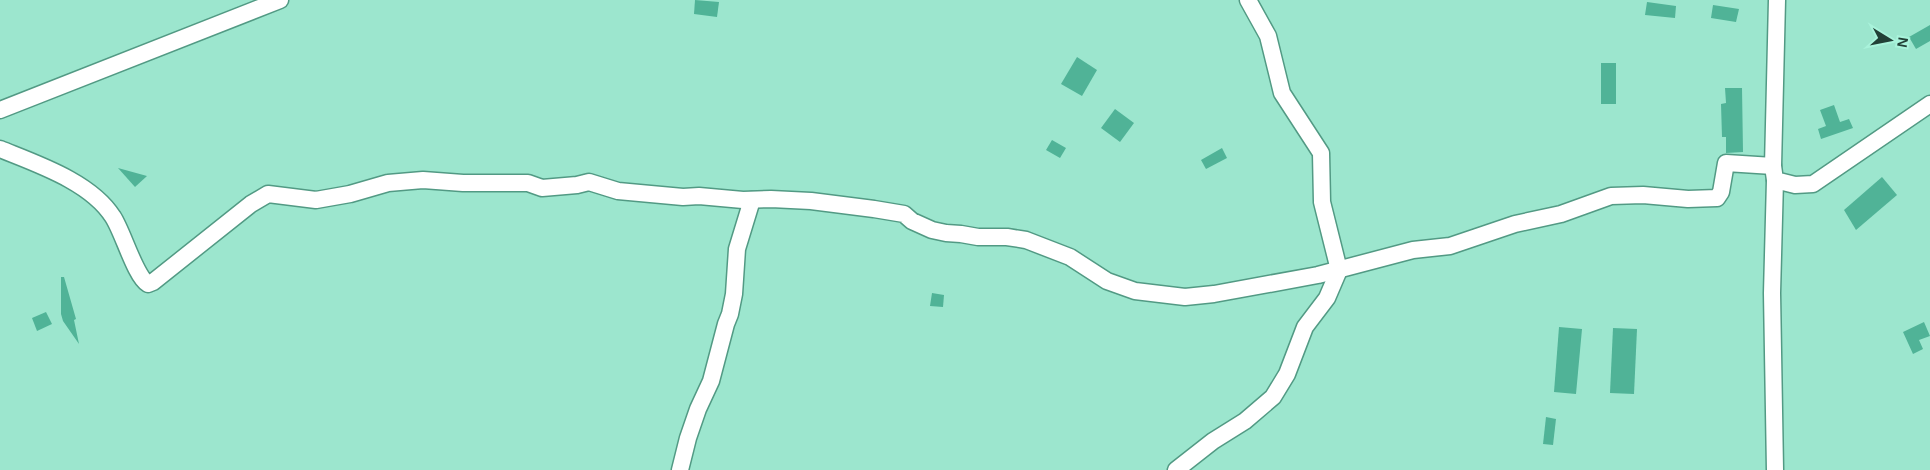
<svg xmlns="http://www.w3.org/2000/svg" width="1930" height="470" font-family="Arial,sans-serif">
	<rect width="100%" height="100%" fill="#9ce6ce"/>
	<g fill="#50b397">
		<polygon points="695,0 719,2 717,17 694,14"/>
		<polygon points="1647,2 1676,6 1675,18 1645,15"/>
		<polygon points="1713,5 1739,9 1736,22 1711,18"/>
		<polygon points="1930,25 1930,41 1916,49 1909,37"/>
		<polygon points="1077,57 1097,70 1082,96 1061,84"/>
		<rect x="1601" y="63" width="15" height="41"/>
		<polygon points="1725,88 1742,88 1743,152 1726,153 1726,137 1722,137 1721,104 1726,103"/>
		<polygon points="1834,105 1840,122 1849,119 1853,128 1821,139 1818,129 1826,126 1820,110"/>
		<polygon points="1115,109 1134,123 1120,142 1101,128"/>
		<polygon points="1052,140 1066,148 1060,158 1046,150"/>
		<polygon points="1222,148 1227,158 1206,169 1201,160"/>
		<polygon points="118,168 147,176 135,187"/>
		<polygon points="1882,177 1897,195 1856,230 1844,210"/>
		<polygon points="61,277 64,277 76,319 74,320 79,344 63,321 61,314"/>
		<polygon points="932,293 944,295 943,307 930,306"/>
		<polygon points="46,312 52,324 37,331 32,318"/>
		<polygon points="1924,322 1930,336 1919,340 1923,349 1913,354 1903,332"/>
		<polygon points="1559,327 1582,329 1576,394 1554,392"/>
		<polygon points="1613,328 1637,329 1634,394 1610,393"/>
		<polygon points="1546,417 1556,419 1553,445 1543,444"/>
	</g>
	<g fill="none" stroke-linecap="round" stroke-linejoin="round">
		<defs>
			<g id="minor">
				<polyline points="1777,0 1773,166 1775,180 1795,185 1813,184 1930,104"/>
				<polyline points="0,110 280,0"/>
				<path d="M0 149C37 164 91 182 113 217 123 232 135 276 148 284L153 282 251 204 268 194 316 200 350 194 388 183 423 180 463 183H528L542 188 577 185 589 182 618 191 683 197 699 196 743 200 771 199 811 201 874 209 904 214 912 221 932 230 946 233 961 234 978 237H1007L1026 240 1070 257 1107 281 1135 291 1185 297 1214 294 1318 275 1413 250 1450 246 1515 224 1561 214 1611 196 1643 195 1688 199 1717 198 1721 192 1726 163 1773 166"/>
				<polyline points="1775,180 1772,293 1775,470"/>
				<polyline points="680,470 688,438 698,409 711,381 726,324 730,314 734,294 737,249 752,200"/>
				<polyline points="1176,470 1213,441 1245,421 1273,397 1287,374 1305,327 1327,298 1339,270 1322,202 1321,153 1282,93 1268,36 1248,0"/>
			</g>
		</defs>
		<use href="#minor" stroke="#529a84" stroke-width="19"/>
		<use href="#minor" stroke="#fff" stroke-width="16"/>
	</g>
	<g transform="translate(1890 40) rotate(100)" stroke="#a9f3db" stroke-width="4" paint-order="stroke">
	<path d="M0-4L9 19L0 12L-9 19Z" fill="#224037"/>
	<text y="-8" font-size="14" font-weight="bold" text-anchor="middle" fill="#224037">N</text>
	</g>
</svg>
